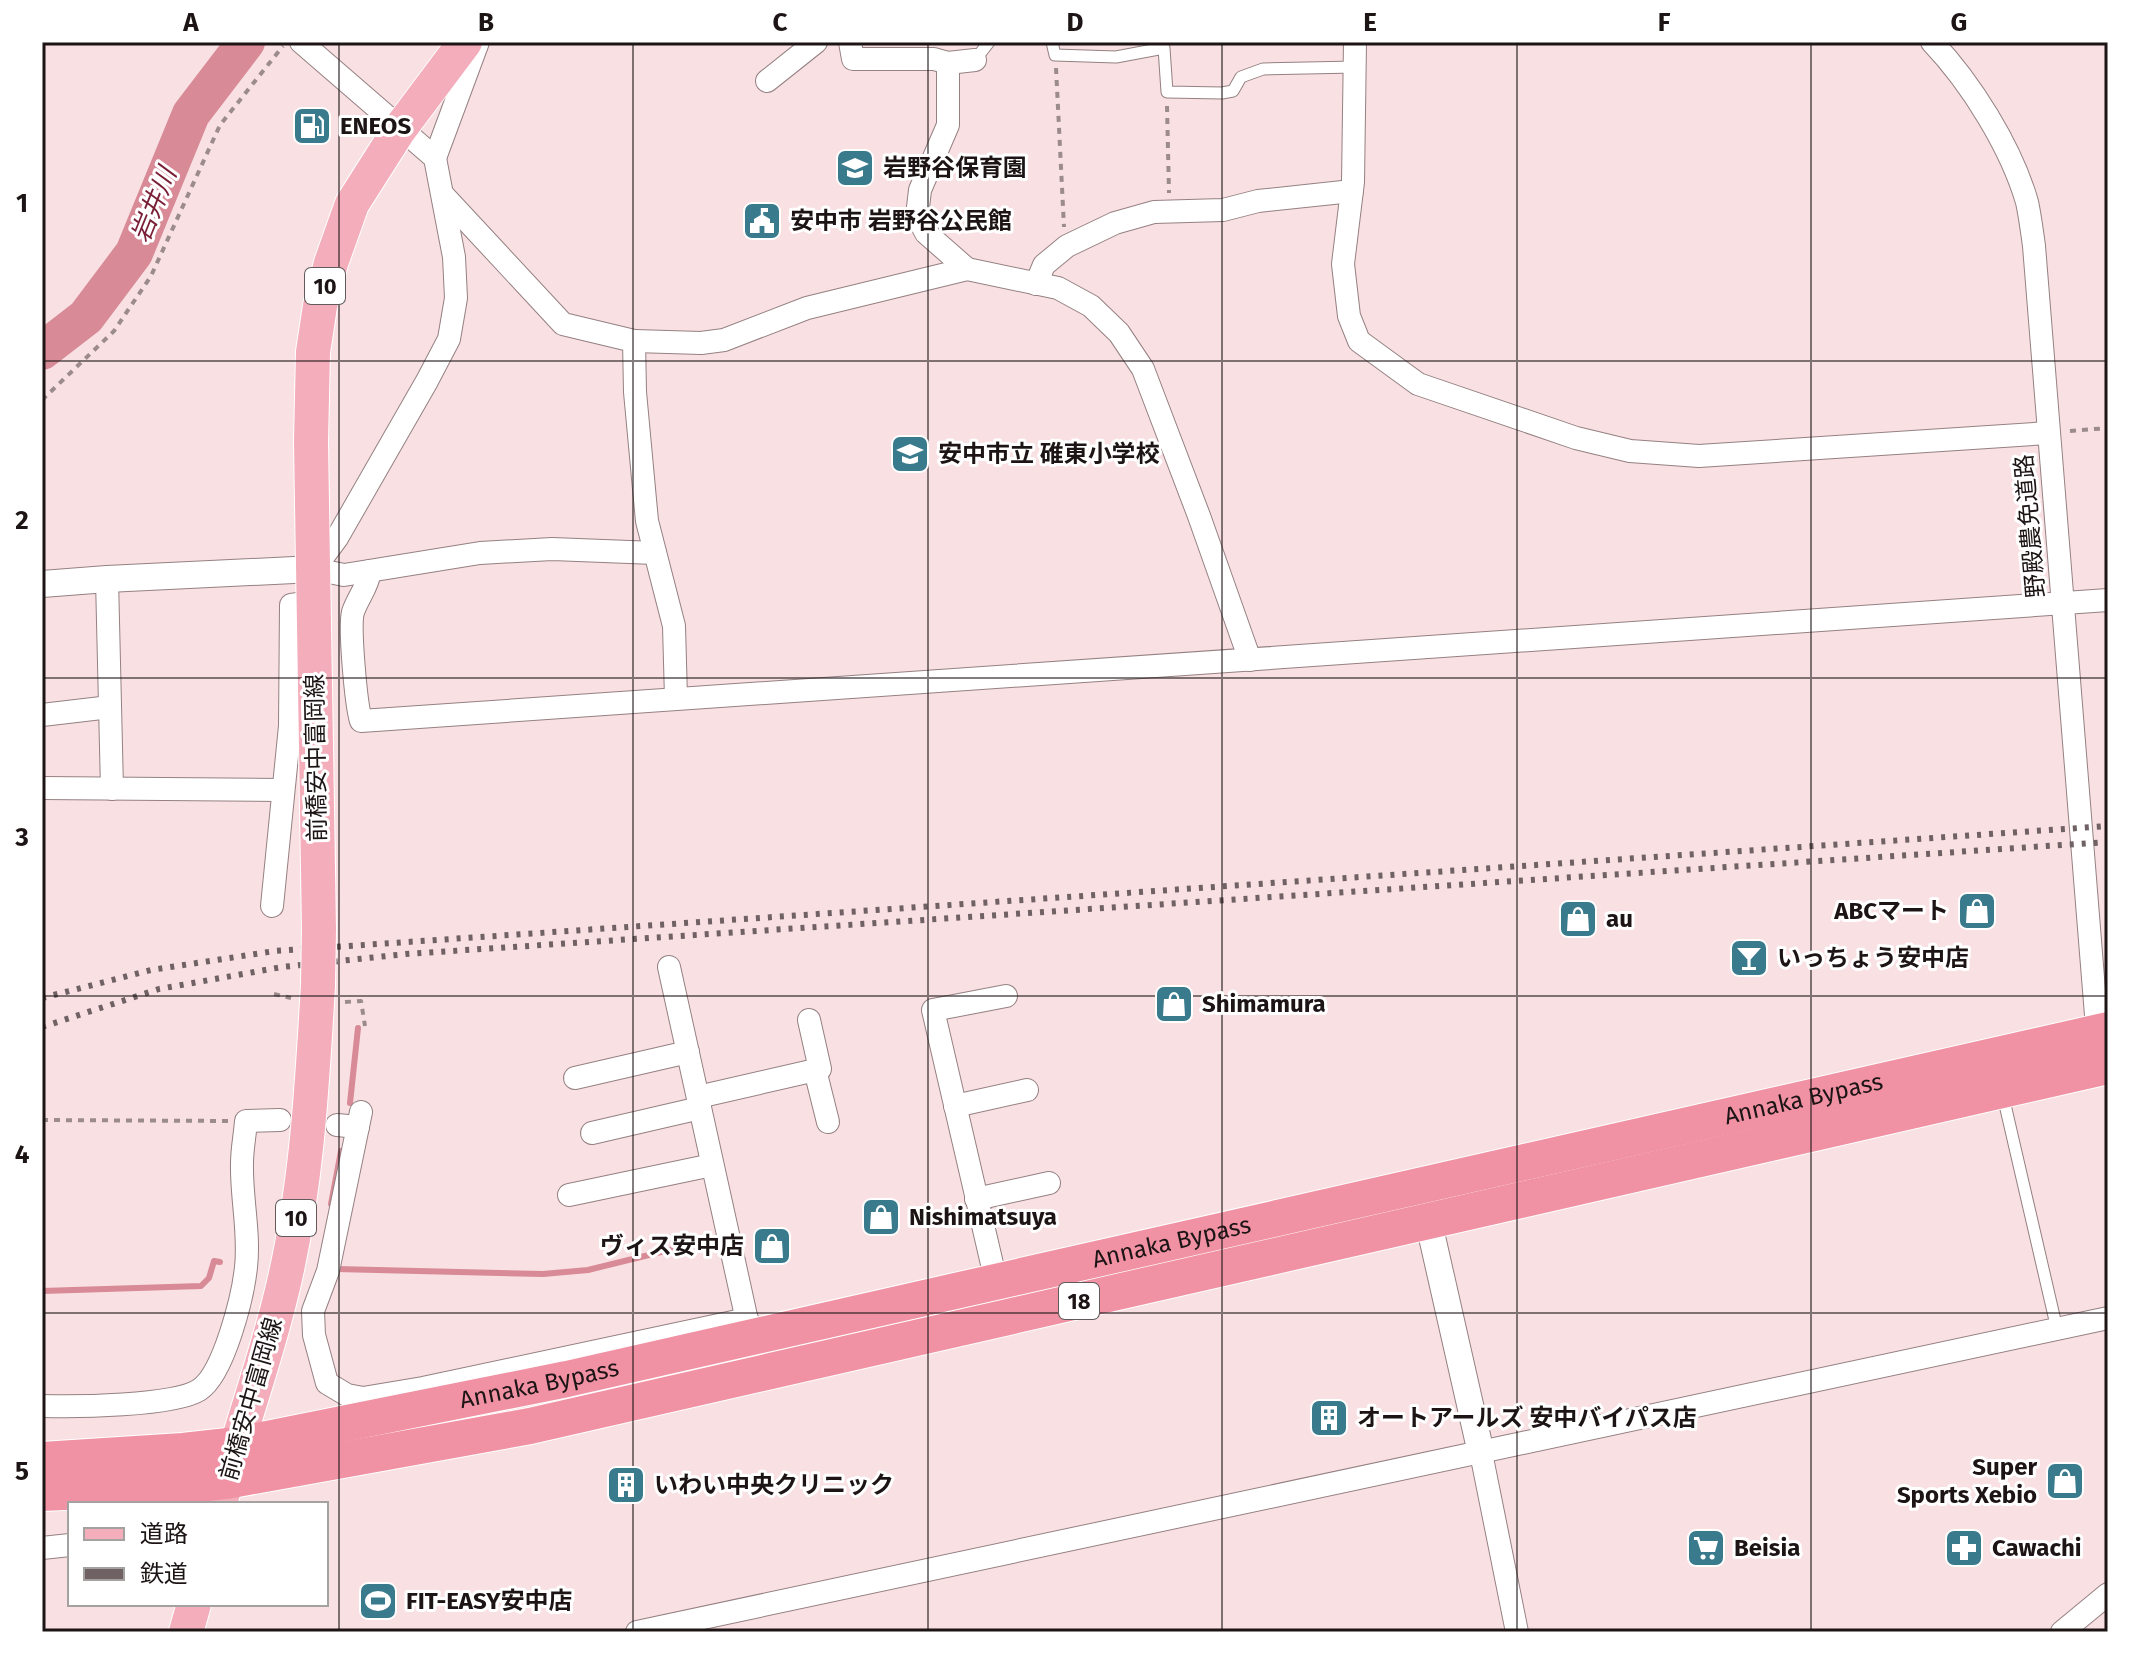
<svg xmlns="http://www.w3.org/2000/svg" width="2150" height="1674" font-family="'Fira Sans','Noto Sans JP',sans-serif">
	<rect width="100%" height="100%" fill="#f8e0e3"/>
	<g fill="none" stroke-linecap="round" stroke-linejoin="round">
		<g stroke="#d88a96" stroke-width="6">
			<polyline points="350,1103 358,1028"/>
			<polyline points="331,1204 341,1151"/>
			<polyline points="336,1269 543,1274 588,1270 718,1238"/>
			<polyline points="42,1291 201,1286 209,1278 214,1261 220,1262"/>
		</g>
		<polyline stroke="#d88a96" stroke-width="38" points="42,351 86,317 134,253 191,114 246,42"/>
		<defs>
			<g id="service">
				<polyline points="1052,42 1055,55 1116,57 1164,48 1167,92 1222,93 1233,91 1241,77 1263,69 1355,67"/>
				<polyline points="975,60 989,42"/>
				<polyline points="2003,1096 2057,1329"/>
			</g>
			<g id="minor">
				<polyline points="301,42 435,158 454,257 456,298 449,339 427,381 337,538 314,569 344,575 480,553 552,549 655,553"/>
				<polyline points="850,42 853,59 934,59 948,63 975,60"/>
				<polyline points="1355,42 1353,182 1343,264 1349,316 1359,341 1418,384 1576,438 1630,451 1699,456 2048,433"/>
				<path d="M1932 42C1971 83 2011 147 2027 202 2030 216 2032 231 2034 246L2096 1015 2102 1031"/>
				<polyline points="948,63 948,125 920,190 917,216 926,233 967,269"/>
				<polyline points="767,81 816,42"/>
				<polyline points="435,158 478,42"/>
				<polyline points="444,196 563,324 634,341 635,392 647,521 674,626 676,698"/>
				<polyline points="1036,284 1044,265 1067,246 1115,223 1154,212 1223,210 1258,201 1352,191"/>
				<polyline points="634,341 701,343 724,340 807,308 967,269 1058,288 1091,306 1119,333 1143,369 1199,516 1250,660"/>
				<path d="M370 571C368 587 358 597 353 612 349 627 356 704 361 721L2108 600"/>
				<polyline points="107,579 112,789"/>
				<polyline points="42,715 110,707"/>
				<polyline points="42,788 282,790"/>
				<polyline points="272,906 290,726 291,605 313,602"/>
				<polyline points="669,967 750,1334"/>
				<polyline points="815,1070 828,1122"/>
				<polyline points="575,1078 688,1052"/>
				<polyline points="698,1097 820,1069 809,1020"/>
				<polyline points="955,1106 1027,1090"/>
				<polyline points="361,1112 328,1271 313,1311 314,1335 327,1383 347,1395 363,1398 423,1388 747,1319"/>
				<polyline points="337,1125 358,1127"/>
				<polyline points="592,1133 700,1108"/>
				<polyline points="569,1195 712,1165"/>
				<polyline points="976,1199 1049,1183"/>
				<polyline points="999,1294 933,1010 1006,996"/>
				<path d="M42 1406C73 1407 174 1406 199 1390 224 1374 243 1296 246 1267 250 1233 241 1197 242 1163 242 1149 245 1135 246 1121L280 1120"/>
				<polyline points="1481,1453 1517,1632"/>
				<polyline points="42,1548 70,1545"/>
				<polyline points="637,1632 2108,1318"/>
				<polyline points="2062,1632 2108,1594"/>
			</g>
			<g id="tertiary">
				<polyline points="42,584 107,579 314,569"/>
				<polyline points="1425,1206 1481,1453"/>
			</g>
			<g id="primary">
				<polyline points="319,930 311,442 313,352 320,306 331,263 352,204 399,130 465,42"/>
				<path d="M220 1504C238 1435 263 1368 280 1299 306 1197 312 1090 318 985"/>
				<polyline points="186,1632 194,1604"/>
			</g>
			<g id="trunk">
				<path id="s1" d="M42 1460 183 1451 237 1445 567 1379 2108 1030"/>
				<polyline points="42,1493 176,1487 226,1481 530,1426 2108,1066"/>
			</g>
		</defs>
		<use href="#service" stroke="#958082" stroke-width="13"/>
		<use href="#minor" stroke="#958082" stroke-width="24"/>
		<use href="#tertiary" stroke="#958082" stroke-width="28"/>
		<use href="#primary" stroke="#fff" stroke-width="36"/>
		<use href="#trunk" stroke="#fff" stroke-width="38"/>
		<g stroke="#9c8b8d" stroke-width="4" stroke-dasharray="6 6" stroke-linecap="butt">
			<polyline points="1056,68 1064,227"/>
			<polyline points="1167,106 1169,193"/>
			<polyline points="42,400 114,331 151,276 220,125 283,46"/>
			<polyline points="2070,431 2108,428"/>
			<polyline points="274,994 291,998"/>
			<polyline points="345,1002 361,1001 365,1026"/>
			<polyline points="42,1120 228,1121"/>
		</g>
		<use href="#service" stroke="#fff" stroke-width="11"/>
		<use href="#minor" stroke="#fff" stroke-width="22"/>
		<use href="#tertiary" stroke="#fff" stroke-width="26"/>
		<use href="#primary" stroke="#f4adba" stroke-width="34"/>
		<use href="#trunk" stroke="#f092a3" stroke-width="36"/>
		<g stroke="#706264" stroke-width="6" stroke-dasharray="4 8" stroke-linecap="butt">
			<polyline points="42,998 151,970 275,951 2108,826"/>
			<polyline points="42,1027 159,989 282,967 406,954 2108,842"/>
		</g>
		<defs>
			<polyline id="primary-bridge" points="318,985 319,930"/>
		</defs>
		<use href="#primary-bridge" stroke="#fff" stroke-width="36" stroke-linecap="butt"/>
		<use href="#primary-bridge" stroke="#f4adba" stroke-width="34"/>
	</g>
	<path fill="none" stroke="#1c1415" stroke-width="2" stroke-opacity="0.55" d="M339 42V1632M633 42V1632M928 42V1632M1222 42V1632M1517 42V1632M1811 42V1632M42 361H2108M42 678H2108M42 996H2108M42 1313H2108"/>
	<defs>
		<symbol id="fuel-square" viewBox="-11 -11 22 22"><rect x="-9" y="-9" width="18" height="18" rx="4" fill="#3a7a8d" stroke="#fff"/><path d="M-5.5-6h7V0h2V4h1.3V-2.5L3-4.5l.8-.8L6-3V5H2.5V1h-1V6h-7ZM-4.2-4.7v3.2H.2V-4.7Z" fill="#fff"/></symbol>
		<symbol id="school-square" viewBox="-11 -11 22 22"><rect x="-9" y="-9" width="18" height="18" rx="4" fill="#3a7a8d" stroke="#fff"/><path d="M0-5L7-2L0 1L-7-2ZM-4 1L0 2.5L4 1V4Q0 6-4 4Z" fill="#fff"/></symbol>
		<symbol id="civic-square" viewBox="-11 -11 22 22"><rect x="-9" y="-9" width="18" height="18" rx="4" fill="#3a7a8d" stroke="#fff"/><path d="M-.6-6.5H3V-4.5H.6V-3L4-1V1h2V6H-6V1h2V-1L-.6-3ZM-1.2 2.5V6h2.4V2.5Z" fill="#fff"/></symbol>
		<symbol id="shop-square" viewBox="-11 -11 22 22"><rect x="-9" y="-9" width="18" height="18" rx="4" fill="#3a7a8d" stroke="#fff"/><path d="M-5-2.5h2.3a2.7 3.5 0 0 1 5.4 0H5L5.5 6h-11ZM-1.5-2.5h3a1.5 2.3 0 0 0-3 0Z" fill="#fff"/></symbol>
		<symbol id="bar-square" viewBox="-11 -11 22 22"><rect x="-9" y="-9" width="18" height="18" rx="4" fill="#3a7a8d" stroke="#fff"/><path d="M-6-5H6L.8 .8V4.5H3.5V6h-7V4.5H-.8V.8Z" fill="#fff"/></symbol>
		<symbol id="building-square" viewBox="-11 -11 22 22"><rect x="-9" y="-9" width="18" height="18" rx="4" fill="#3a7a8d" stroke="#fff"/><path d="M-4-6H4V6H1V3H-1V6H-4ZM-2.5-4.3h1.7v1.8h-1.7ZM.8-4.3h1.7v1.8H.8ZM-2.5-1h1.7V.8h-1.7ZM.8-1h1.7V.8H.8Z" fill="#fff"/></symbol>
		<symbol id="supermarket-square" viewBox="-11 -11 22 22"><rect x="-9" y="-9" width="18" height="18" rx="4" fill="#3a7a8d" stroke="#fff"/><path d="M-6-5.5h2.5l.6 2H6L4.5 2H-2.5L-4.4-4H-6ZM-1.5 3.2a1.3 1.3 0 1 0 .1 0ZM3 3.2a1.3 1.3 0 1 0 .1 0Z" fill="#fff"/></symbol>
		<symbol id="pharmacy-square" viewBox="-11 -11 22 22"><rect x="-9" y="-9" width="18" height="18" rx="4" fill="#3a7a8d" stroke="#fff"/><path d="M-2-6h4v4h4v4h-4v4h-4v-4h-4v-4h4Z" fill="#fff"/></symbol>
		<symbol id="stadium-square" viewBox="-11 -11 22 22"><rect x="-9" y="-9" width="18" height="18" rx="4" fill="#3a7a8d" stroke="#fff"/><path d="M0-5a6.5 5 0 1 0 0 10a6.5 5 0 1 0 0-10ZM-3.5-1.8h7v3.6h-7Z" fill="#fff"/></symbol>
	</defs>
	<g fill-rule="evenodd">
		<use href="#fuel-square" x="290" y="104" width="44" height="44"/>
		<use href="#school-square" x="833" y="146" width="44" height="44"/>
		<use href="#civic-square" x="740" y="199" width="44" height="44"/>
		<use href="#school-square" x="888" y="432" width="44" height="44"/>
		<use href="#shop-square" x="1955" y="889" width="44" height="44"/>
		<use href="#shop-square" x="1556" y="897" width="44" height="44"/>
		<use href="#bar-square" x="1727" y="936" width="44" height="44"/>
		<use href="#shop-square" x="1152" y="982" width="44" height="44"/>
		<use href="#shop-square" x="859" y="1195" width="44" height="44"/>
		<use href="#shop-square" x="750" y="1224" width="44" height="44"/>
		<use href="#building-square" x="1307" y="1396" width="44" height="44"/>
		<use href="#shop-square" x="2043" y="1459" width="44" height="44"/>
		<use href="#building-square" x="604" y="1463" width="44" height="44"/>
		<use href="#supermarket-square" x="1684" y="1526" width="44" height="44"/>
		<use href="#pharmacy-square" x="1942" y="1526" width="44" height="44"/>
		<use href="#stadium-square" x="356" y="1579" width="44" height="44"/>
	</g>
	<g text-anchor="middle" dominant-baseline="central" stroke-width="6" stroke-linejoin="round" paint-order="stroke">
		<g fill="#fff" stroke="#605a5b" stroke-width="2">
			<rect x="305" y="268" width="40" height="36" rx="6"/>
			<rect x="276" y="1200" width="40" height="36" rx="6"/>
			<rect x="1059" y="1283" width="40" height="36" rx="6"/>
		</g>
		<g font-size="22" font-weight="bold" fill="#1c1415">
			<text x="325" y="286">10</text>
			<text x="296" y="1218">10</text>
			<text x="1079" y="1301">18</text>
		</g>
		<g font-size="24" font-weight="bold" fill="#1c1415" stroke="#fff" text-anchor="start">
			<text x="340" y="126">ENEOS</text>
			<text x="883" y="168">岩野谷保育園</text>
			<text x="790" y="221">安中市 岩野谷公民館</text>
			<text x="938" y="454">安中市立 碓東小学校</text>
			<text x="1949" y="911" text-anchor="end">ABCマート</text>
			<text x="1606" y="919">au</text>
			<text x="1777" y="958">いっちょう安中店</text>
			<text x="1202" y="1004">Shimamura</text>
			<text x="909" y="1217">Nishimatsuya</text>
			<text x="744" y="1246" text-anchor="end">ヴィス安中店</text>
			<text x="1357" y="1418">オートアールズ 安中バイパス店</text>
			<text x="2037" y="1467" text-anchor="end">Super<tspan x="2037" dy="28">Sports Xebio</tspan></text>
			<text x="654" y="1485">いわい中央クリニック</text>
			<text x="1734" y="1548">Beisia</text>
			<text x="1992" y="1548">Cawachi</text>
			<text x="406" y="1601">FIT-EASY安中店</text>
		</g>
		<g font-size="24" fill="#1c1415" stroke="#fff">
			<text transform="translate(2030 526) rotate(-95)">野殿農免道路</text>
			<text transform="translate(316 758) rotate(-91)">前橋安中富岡線</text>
			<text stroke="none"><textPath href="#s1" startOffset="1800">Annaka Bypass</textPath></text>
			<text stroke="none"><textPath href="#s1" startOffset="1152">Annaka Bypass</textPath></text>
			<text stroke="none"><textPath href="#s1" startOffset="504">Annaka Bypass</textPath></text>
			<text transform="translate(251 1399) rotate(-74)">前橋安中富岡線</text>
		</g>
		<g font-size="26" font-style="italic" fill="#7a1e36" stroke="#fff">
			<text transform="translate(154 205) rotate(-68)">岩井川</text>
		</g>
	</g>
	<rect width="2150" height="1674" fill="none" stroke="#ffffff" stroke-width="88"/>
	<rect x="68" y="1502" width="260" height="104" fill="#ffffff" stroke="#a4a1a1" stroke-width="2"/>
	<rect x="84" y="1528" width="40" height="12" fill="#f4adba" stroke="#a4a1a1" stroke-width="2"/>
	<text x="140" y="1542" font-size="24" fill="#1c1415">道路</text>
	<rect x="84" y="1568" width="40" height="12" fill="#706264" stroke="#a4a1a1" stroke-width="2"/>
	<text x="140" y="1582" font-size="24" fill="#1c1415">鉄道</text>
	<rect x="44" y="44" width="2062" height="1586" fill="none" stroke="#1c1415" stroke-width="3"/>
	<g font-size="26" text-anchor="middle" font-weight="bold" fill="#1c1415">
		<text x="191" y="31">A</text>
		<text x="486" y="31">B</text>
		<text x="780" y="31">C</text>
		<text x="1075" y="31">D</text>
		<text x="1370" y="31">E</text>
		<text x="1664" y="31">F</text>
		<text x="1959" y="31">G</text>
		<text x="22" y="212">1</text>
		<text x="22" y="529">2</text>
		<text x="22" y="846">3</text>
		<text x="22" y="1163">4</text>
		<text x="22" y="1480">5</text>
	</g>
</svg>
